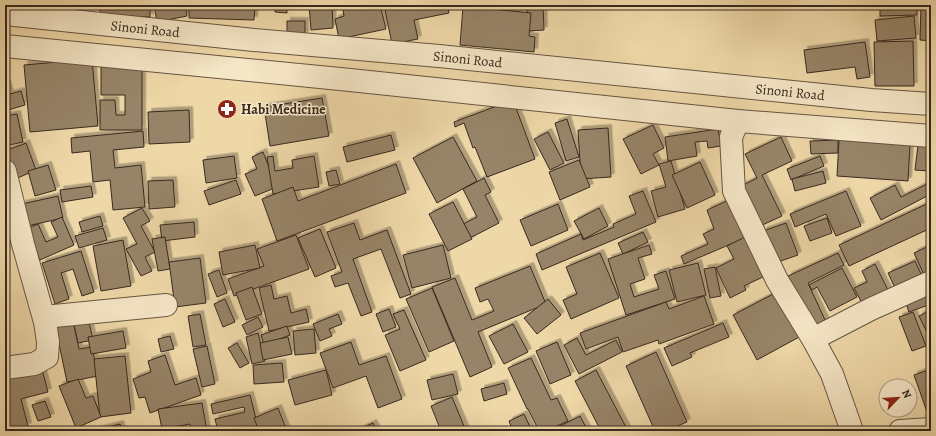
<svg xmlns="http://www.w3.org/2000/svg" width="936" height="436" font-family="Alegreya,serif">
	<defs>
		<filter id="shadow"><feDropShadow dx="3.5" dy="-3.5" stdDeviation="0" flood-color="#0004"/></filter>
	</defs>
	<rect width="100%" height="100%" fill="#efd8a8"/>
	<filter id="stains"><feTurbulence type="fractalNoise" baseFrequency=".005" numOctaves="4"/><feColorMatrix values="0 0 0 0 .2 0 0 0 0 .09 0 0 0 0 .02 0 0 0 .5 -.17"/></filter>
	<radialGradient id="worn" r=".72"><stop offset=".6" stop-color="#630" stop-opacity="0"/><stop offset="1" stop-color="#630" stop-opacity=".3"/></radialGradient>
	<g fill="#978467" stroke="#382920" filter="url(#shadow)">
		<polygon points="100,5 150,5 150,17 100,15"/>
		<polygon points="154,5 185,5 187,16 157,22"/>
		<polygon points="189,5 255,5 254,20 189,18"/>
		<polygon points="265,5 287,5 287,13 275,12 275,5"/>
		<polygon points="309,5 332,5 333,28 311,30"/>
		<polygon points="342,5 380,5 386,29 339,39 335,19 344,16"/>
		<polygon points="384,5 447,5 449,13 414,20 418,39 392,44"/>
		<polygon points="527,5 543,5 544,30 528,31"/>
		<polygon points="880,5 917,5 917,15 880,16"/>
		<polygon points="921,5 931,5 931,41 920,40"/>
		<polygon points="463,6 531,13 529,36 535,37 534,52 460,45"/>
		<polygon points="914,16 916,38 877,41 875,20"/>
		<rect x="287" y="21" width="18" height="14"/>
		<polygon points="913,41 914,86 875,86 874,42"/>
		<polygon points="865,42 870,77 857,79 855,67 807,73 804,50"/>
		<polygon points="92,59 98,126 30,132 24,65"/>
		<polygon points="101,66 142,67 142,130 100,130 100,100 115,100 116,115 125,115 125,95 101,95"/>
		<polygon points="7,84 10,94 21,91 25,105 5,111 5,85"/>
		<polygon points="322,98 329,136 270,146 264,107"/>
		<polygon points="513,100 535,159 487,177 475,147 473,148 464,123 455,127 454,122"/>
		<polygon points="189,110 190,142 149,144 148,112"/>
		<polygon points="17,114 23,142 5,146 5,116"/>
		<polygon points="567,119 579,157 566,161 555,123"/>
		<polygon points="653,125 664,148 653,154 659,165 641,174 623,139"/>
		<polygon points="608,128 611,177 581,179 578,130"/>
		<polygon points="718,129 721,146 708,148 707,141 695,142 697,156 668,161 665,137"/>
		<polygon points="143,131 144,147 113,150 115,168 141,165 145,207 113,210 110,180 93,182 90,151 72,153 71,138"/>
		<polygon points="548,132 564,163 550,170 534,139"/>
		<polygon points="391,135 395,150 347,162 343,147"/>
		<polygon points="453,137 477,181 437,203 413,158"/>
		<polygon points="781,137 792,161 762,175 782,216 758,227 739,187 757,178 745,154"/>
		<polygon points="838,140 838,153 811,154 810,141"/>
		<polygon points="839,140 910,145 908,181 837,176"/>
		<polygon points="26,143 36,170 13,180 5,160 5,151"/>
		<polygon points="918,145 931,146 929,171 915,170"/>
		<polygon points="263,152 277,187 255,196 245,174 257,169 252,157"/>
		<polygon points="234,156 237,178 206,183 203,160"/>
		<polygon points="273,156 275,171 293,168 292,160 314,156 319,187 273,194 267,157"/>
		<polygon points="820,156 824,166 791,180 787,169"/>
		<polygon points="579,160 590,187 560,200 549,172"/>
		<polygon points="671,161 685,209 658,217 651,191 666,187 659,164"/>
		<polygon points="700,162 715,195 687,208 672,175"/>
		<polygon points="396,164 406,193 277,241 262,199 293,187 298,201"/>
		<polygon points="48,165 56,190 35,196 28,171"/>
		<polygon points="336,170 340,184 329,186 326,172"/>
		<polygon points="823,171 826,183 795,191 792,179"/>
		<polygon points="484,178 491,192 485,195 499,223 470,238 463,224 477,217 463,189"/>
		<polygon points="173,180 175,207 149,209 148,181"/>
		<polygon points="236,180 241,194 209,205 204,191"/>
		<polygon points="927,184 931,194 881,220 870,198 895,185 901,197"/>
		<polygon points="91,186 93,197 62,202 60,190"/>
		<polygon points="643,191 656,222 542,270 536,254 581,234 583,240 614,227 613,224 636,214 629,196"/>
		<polygon points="846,191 861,226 836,236 826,214 795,227 790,214"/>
		<polygon points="58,196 63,218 27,226 22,204"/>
		<polygon points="729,200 745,238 684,264 681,256 708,244 703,234 714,229 707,210"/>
		<polygon points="453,202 472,239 448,251 429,214"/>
		<polygon points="931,202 931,228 849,266 839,245"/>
		<polygon points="558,204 568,230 531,246 520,220"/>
		<polygon points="142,208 150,221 141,226 155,252 145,257 152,271 141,276 126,249 137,244 123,218"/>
		<polygon points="599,208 608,226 584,239 574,221"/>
		<polygon points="100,216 103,226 82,232 79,222"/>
		<polygon points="62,217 74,245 40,260 26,229 38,224 46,242 58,237 51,222"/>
		<polygon points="827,218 832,233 810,241 804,226"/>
		<polygon points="194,222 195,237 162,241 160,225"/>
		<polygon points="354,223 360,240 387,230 411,294 400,298 381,249 353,259 372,312 361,316 348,283 335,287 331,276 342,272 327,232"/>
		<polygon points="786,223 798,255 775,263 763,231"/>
		<polygon points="103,228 107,240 79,248 75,236"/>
		<polygon points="320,229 336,268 315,277 298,238"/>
		<polygon points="643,232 648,242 623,254 618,243"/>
		<polygon points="296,235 309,269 234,296 228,279 264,266 257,249"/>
		<polygon points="747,236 767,275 744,286 746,290 730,298 716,268 734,259 727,246"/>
		<polygon points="165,237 170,269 158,271 152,239"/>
		<polygon points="123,240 131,286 101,291 93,246"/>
		<polygon points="255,245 260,268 223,275 219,252"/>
		<polygon points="443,245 451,278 412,288 403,255"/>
		<polygon points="649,245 652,254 638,258 645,279 630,284 634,297 659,289 654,275 666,271 675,299 626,315 608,259"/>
		<polygon points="931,245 931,277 926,279 914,253"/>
		<polygon points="81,251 94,292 82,296 73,269 61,273 69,299 55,304 42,263"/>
		<polygon points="600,253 619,298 571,319 563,300 577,294 566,267"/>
		<polygon points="838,253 844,265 808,283 826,322 813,328 788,276"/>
		<polygon points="200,258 206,303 175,307 169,262"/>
		<polygon points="915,261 922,276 895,288 888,273"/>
		<polygon points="698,263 706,295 677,302 669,270"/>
		<polygon points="875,264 890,294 864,307 854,288 867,282 862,271"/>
		<polygon points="530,266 546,304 478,332 492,367 470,377 432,287 455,278 472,320 494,311 488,299 480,302 475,288"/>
		<polygon points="715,267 721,296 710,298 704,269"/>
		<polygon points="842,268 857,297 830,311 817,287 812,290 809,285"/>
		<polygon points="219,270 227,293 217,297 208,274"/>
		<polygon points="271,285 274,299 287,296 291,313 306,309 309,322 269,331 259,288"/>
		<polygon points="252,287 262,314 246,320 236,293"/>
		<polygon points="432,288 454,341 429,352 406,299"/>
		<polygon points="928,289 931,297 931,304 909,312 904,298"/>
		<polygon points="777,292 801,336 757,360 733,315"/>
		<polygon points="704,296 714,324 659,344 658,340 623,352 618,337 586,349 580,333 666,302 669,309"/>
		<polygon points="225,299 235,322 223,327 214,304"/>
		<polygon points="548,299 561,315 537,334 524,318"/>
		<polygon points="389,309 396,327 383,332 376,314"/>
		<polygon points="404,310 426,360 400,371 385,335 400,329 393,314"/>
		<polygon points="931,310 931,341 919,316"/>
		<polygon points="913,312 926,346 912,351 899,317"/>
		<polygon points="200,314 206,345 193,347 188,316"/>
		<polygon points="338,314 342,324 329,329 332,336 320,341 313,324"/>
		<polygon points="258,317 263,327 247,335 242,325"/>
		<polygon points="88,318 93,340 78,343 73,321"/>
		<polygon points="73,321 79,349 92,347 98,376 67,382 55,325"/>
		<polygon points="723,323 729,337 690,353 692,357 672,366 664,348"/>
		<polygon points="513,324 528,352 504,364 489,336"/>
		<polygon points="287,326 290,335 264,345 261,335"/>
		<polygon points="314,329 316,353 295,355 293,331"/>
		<polygon points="123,331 126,348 91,354 88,337"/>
		<polygon points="258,333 265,361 252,364 246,337"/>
		<polygon points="170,336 174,349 161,352 158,339"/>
		<polygon points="288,337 292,354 263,360 260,343"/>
		<polygon points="577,338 586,355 616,340 622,352 579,374 564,345"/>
		<polygon points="351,342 359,365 386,356 402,399 378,408 366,376 333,388 320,353"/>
		<polygon points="557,342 571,375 550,384 536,351"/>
		<polygon points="237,343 249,363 240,368 228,348"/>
		<polygon points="207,346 215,384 202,387 193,349"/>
		<polygon points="656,352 687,422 666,431 655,431 626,366"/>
		<polygon points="165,355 175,385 196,378 201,395 150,413 145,397 139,398 133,379 151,372 148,361"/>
		<polygon points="125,356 131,413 100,417 94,359"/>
		<polygon points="531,358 551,400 557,398 568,421 546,431 539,431 528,409 527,409 508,368"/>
		<polygon points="282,363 284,382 254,384 253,365"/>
		<polygon points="42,369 48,392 21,399 28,426 10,431 5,409 5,378"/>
		<polygon points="931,369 931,411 927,412 914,375"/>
		<polygon points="326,370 332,395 295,405 288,380"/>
		<polygon points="596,370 628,431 601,431 575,381"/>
		<polygon points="453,374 458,394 432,400 427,380"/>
		<polygon points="78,379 86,398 93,396 101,417 76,428 59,386"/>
		<polygon points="504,383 507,394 484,401 481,389"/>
		<polygon points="250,395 259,431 245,431 244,426 224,431 218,431 215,419 245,412 244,407 213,414 211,404"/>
		<polygon points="452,397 466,431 441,431 431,406"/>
		<polygon points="45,401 51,417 38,421 32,405"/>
		<polygon points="202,403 207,431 191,431 190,424 162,429 158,409"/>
		<polygon points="278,408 287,431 259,431 254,418"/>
		<polygon points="524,414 532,431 513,431 509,421"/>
		<polygon points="580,416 588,431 550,431"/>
		<polygon points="373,423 377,431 356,431"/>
		<polygon points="120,424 122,431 97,431 96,430"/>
		<polygon points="183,427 184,431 161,431"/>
	</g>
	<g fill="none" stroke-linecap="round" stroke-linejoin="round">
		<defs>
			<g id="minor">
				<polyline points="738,121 731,137 734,191 777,280 813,339 832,374 852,431"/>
				<polyline points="5,171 23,244 45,322 48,342 47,357 34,364 5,368"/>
				<polyline points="44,317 166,305"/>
				<polyline points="813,339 871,309 931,282"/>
				<polyline points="900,431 931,429"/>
			</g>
			<g id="tertiary">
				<path id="s1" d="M5 14 254 40 439 56 871 100 931 104"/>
				<polyline points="5,46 350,80 738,121 931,136"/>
			</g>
		</defs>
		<use href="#minor" stroke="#665542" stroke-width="24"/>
		<use href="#tertiary" stroke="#665542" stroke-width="24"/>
		<use href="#minor" stroke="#f5e6c6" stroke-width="22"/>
		<use href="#tertiary" stroke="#f5e6c6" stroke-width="22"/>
	</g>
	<defs>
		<symbol id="pharmacy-disc" viewBox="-11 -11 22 22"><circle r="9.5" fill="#8f2418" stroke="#f5e6c6"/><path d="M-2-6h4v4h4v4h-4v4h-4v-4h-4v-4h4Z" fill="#fff"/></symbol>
	</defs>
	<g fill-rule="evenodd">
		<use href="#pharmacy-disc" x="216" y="98" width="22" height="22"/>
	</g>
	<g text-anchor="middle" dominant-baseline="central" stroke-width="3" stroke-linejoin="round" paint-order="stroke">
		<g font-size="14" fill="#382920" stroke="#f5e6c6">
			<text stroke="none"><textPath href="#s1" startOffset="141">Sinoni Road</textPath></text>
			<text stroke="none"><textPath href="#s1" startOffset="465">Sinoni Road</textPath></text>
			<text stroke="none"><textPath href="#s1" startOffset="789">Sinoni Road</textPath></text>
		</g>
		<g font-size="14" font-weight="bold" fill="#382920" stroke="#f5e6c6" text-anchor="start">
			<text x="241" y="109">Habi Medicine</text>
		</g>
	</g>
	<rect width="936" height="436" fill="none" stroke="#efd8a8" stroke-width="20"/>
	<rect x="6" y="6" width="924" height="424" fill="none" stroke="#382920" stroke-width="2"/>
	<rect x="10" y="10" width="916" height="416" fill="none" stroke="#382920"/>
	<g transform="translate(898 398) rotate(65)"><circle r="19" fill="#f5e6c6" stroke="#a99a84"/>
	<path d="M0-3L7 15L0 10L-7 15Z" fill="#8f2418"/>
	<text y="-6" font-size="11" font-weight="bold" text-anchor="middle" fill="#382920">N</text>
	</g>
	<rect width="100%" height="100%" filter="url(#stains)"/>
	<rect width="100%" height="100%" fill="url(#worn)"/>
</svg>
